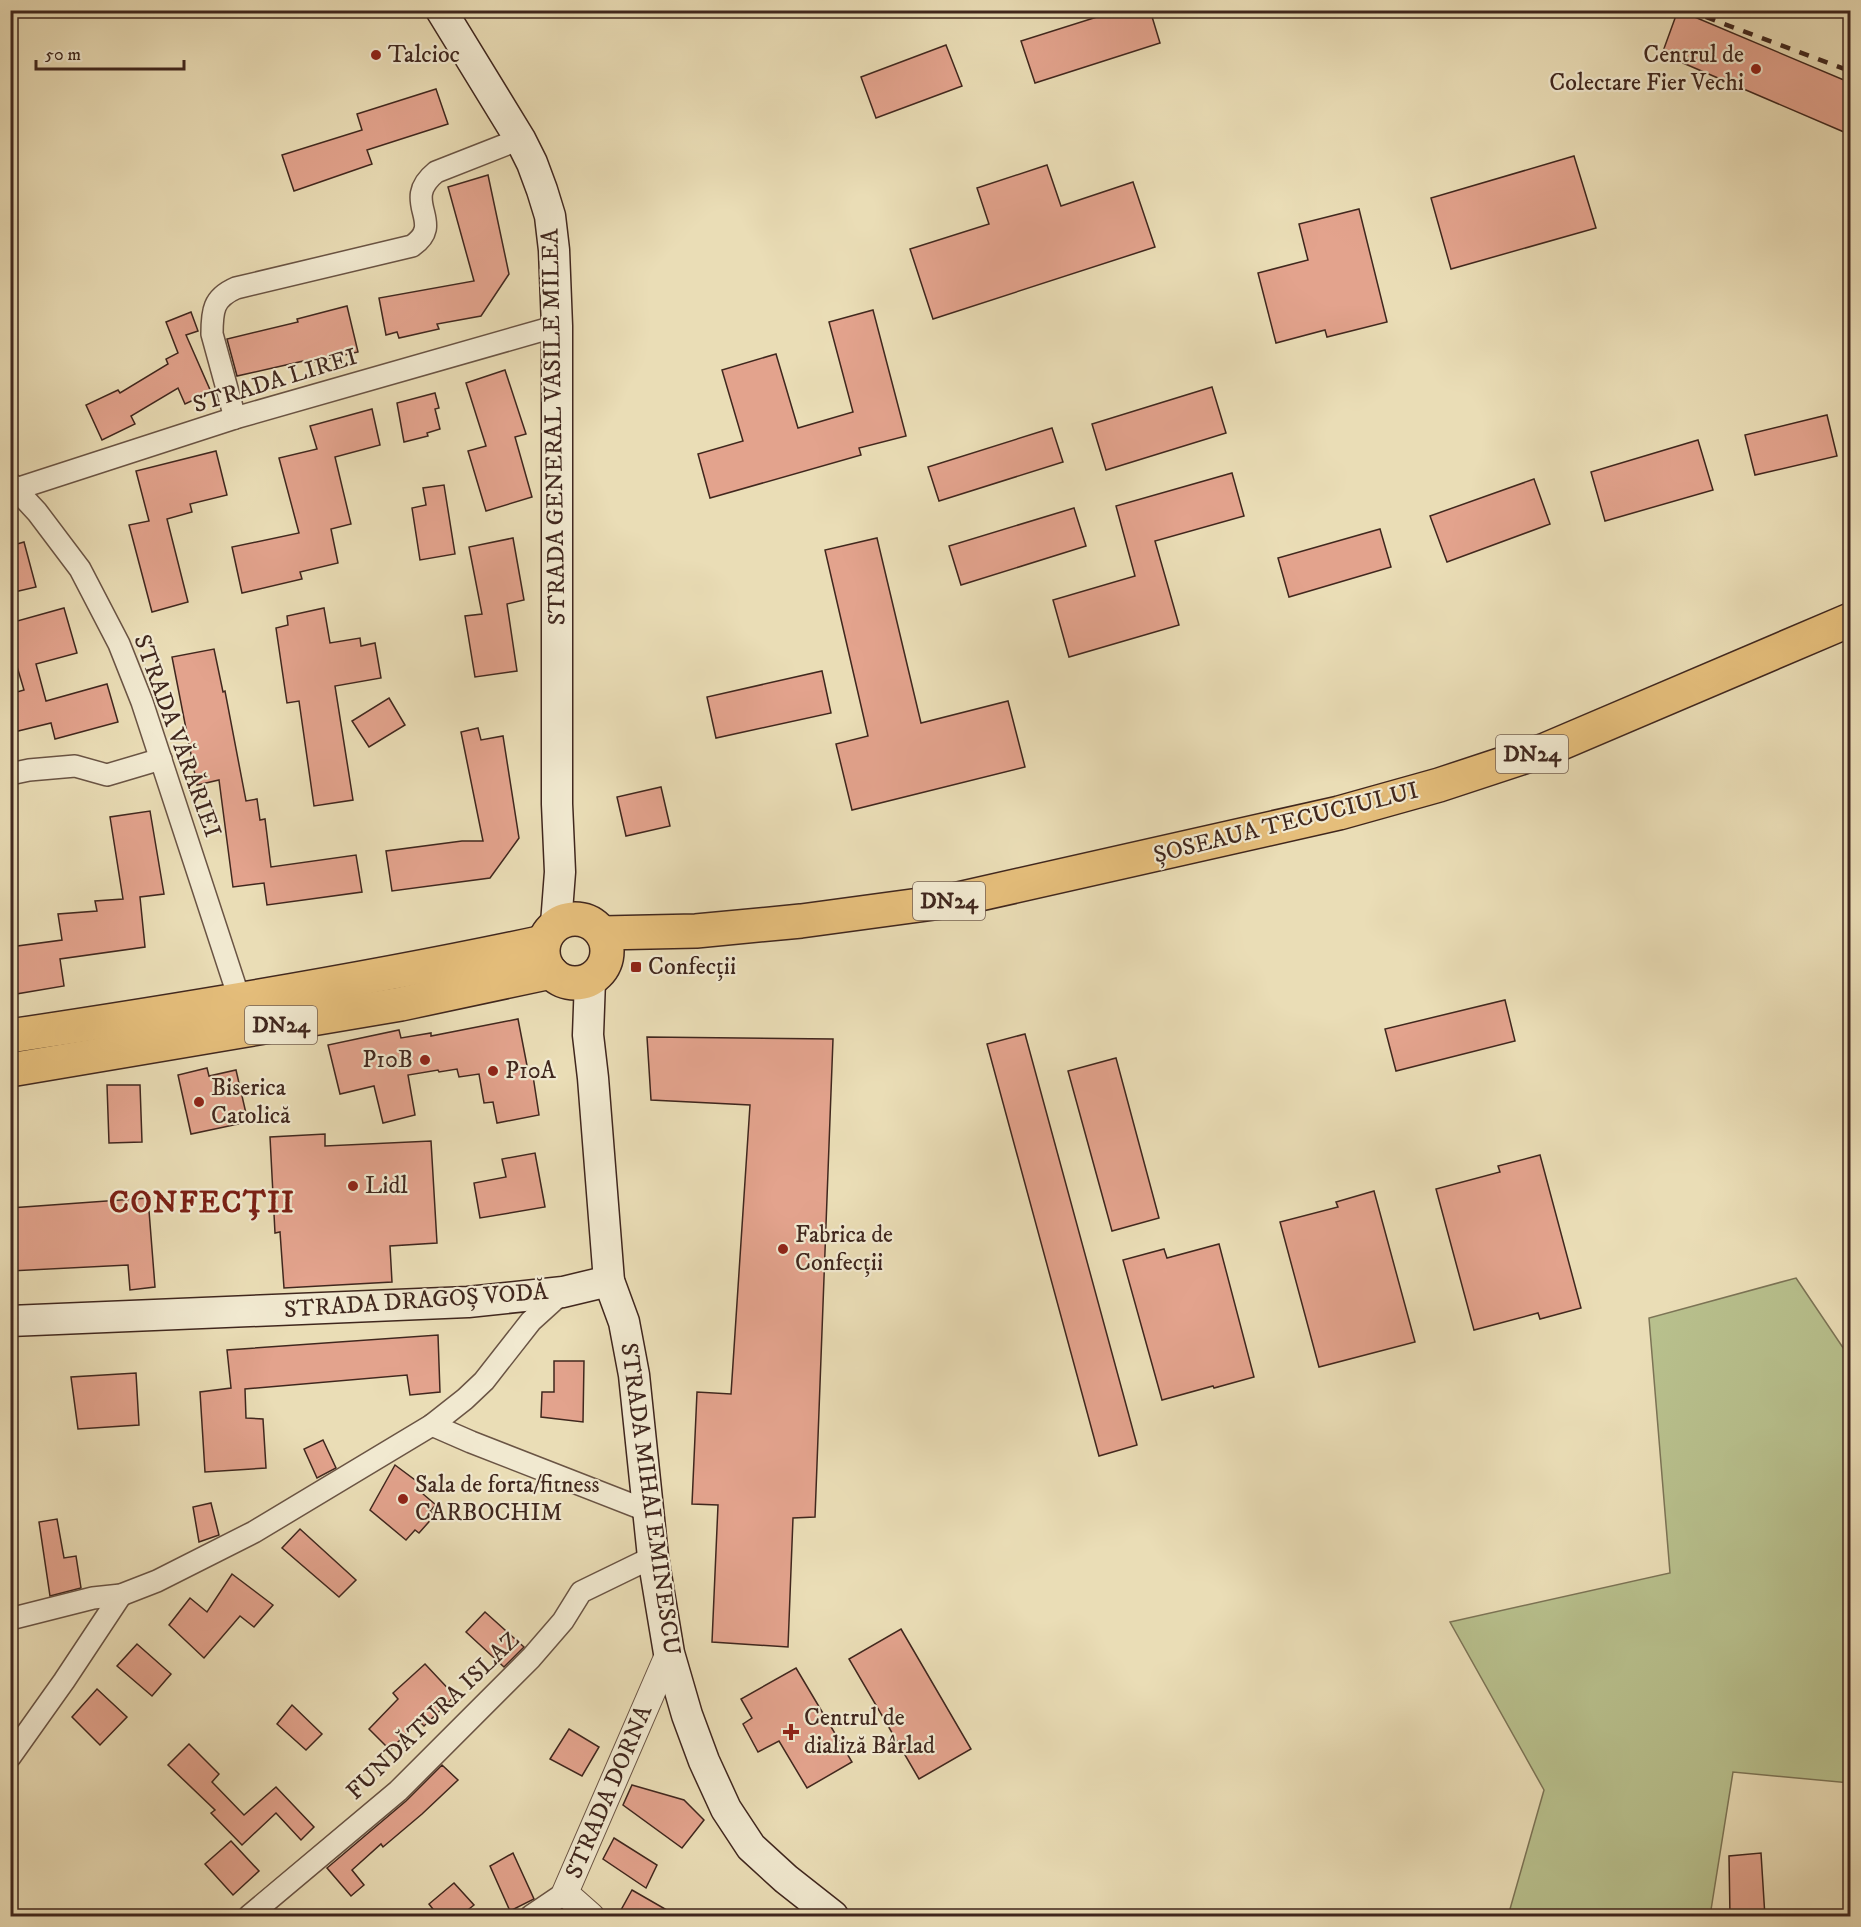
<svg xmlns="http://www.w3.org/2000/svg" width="1861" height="1927" font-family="'IM FELL DW Pica',serif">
	<rect width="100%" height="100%" fill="#eaddb6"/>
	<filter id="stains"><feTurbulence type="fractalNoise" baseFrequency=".00333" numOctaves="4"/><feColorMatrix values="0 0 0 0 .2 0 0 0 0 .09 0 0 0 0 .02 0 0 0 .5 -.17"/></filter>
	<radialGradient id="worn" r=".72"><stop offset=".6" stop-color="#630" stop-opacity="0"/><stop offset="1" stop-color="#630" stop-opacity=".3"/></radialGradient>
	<polygon fill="#b8c08d" stroke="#7c7456" stroke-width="1.5" points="1796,1278 1850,1358 1850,1783 1733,1772 1710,1916 1508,1916 1544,1790 1450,1622 1670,1573 1649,1318"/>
	<g fill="#e3a38d" stroke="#40271e" stroke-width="1.5">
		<polygon points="1119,10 1150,10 1160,43 1035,83 1021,41"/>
		<polygon points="1678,10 1851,83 1851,135 1662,54"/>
		<polygon points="946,45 962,86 876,118 861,77"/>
		<polygon points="436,89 448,124 367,150 372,164 294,191 282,155 362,130 357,114"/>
		<polygon points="1574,156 1596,228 1451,269 1431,198"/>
		<polygon points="1047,165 1061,206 1133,182 1155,247 933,319 910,249 989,224 977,188"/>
		<polygon points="488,175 509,274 481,316 437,324 439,329 399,338 397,332 386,335 379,298 474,281 448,187"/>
		<polygon points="1359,209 1387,322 1327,337 1325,330 1276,343 1258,273 1308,260 1299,224"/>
		<polygon points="347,306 358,352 309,363 308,360 237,376 227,339 298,322 297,319"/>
		<polygon points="873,310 906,436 859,448 861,455 710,498 698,454 743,441 722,370 776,354 798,428 853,412 829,322"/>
		<polygon points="191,312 198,331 186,335 211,392 185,404 178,388 131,416 135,424 102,440 86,405 118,390 120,393 168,364 166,359 178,353 166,322"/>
		<polygon points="505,370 526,434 515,437 532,497 486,511 468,451 486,446 466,383"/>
		<polygon points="1212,387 1226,433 1106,470 1092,424"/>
		<polygon points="435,393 439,408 435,409 440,429 427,433 428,436 404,442 397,403"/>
		<polygon points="372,409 380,445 335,457 351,524 331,529 338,563 300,572 302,579 242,593 232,547 299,533 279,458 317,449 310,426"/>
		<polygon points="1827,415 1837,456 1755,475 1745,435"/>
		<polygon points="1052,428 1063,462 939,501 928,467"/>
		<polygon points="1698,440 1713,490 1605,521 1591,472"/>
		<polygon points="216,451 227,495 190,504 192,512 167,519 188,602 152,612 129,525 149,521 136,471"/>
		<polygon points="1232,473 1244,516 1155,541 1179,625 1069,657 1053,600 1135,576 1116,506"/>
		<polygon points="1534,479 1550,524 1447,562 1430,516"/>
		<polygon points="444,485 455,554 420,560 412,508 426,505 423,488"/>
		<polygon points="1074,508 1086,546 961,585 949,546"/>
		<polygon points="1380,529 1391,567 1289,597 1278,558"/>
		<polygon points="513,538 524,600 507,604 517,671 475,677 465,616 482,614 469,547"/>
		<polygon points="877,538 921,723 1008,701 1025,767 852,810 836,744 868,736 825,550"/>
		<polygon points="24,542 36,587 10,593 10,546"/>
		<polygon points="64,608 77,653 36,664 46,701 107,684 118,722 55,739 51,723 10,733 10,694 24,690 10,643 10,623"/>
		<polygon points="324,608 330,643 360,638 361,646 375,643 381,678 335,686 353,800 314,806 299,701 287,703 276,628 288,625 287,616"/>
		<polygon points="214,649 223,692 225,691 246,801 257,799 260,820 265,819 271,867 356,855 362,892 267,905 264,883 233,887 219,780 197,785 172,657"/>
		<polygon points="822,671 831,713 716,738 707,697"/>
		<polygon points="389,698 405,725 369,747 352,721"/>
		<polygon points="478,728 481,740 503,736 519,838 490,878 392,891 386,851 462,841 483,841 461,732"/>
		<polygon points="661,787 670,826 626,836 617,797"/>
		<polygon points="150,811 164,894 140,897 145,947 60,959 64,986 10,995 10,947 62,940 58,914 97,911 95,901 123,899 110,817"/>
		<polygon points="1505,1000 1515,1041 1396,1071 1385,1029"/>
		<polygon points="518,1019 529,1076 533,1076 539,1115 497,1123 493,1102 484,1103 479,1074 459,1077 457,1069 439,1072 438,1070 408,1075 415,1115 383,1123 374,1086 340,1094 328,1045 399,1030 401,1038 431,1033 431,1036"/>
		<polygon points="1025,1034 1137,1445 1099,1456 987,1044"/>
		<polygon points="647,1037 833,1039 815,1517 793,1518 788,1647 712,1642 718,1505 692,1504 697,1392 731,1394 750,1105 651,1100"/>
		<polygon points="1116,1058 1159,1218 1112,1231 1068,1071"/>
		<polygon points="207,1068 209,1076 236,1070 248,1122 191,1134 178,1075"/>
		<polygon points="107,1085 140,1085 142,1142 109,1143"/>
		<polygon points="325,1134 325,1146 431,1141 437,1243 390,1246 392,1282 284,1288 280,1232 275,1233 270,1137"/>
		<polygon points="535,1153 545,1207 480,1218 474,1183 506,1177 502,1159"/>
		<polygon points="1540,1155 1581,1308 1540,1319 1538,1313 1474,1330 1436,1189 1500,1172 1498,1166"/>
		<polygon points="1374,1191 1415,1342 1319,1367 1280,1222 1338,1207 1336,1202"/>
		<polygon points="148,1198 155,1287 130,1290 128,1265 10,1271 10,1208"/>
		<polygon points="1219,1244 1254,1377 1214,1388 1213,1386 1162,1400 1123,1260 1164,1249 1167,1258"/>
		<polygon points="438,1335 440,1392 410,1395 407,1375 245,1389 246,1418 263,1419 266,1468 205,1472 200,1392 231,1388 227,1350"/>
		<polygon points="554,1361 584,1361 583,1422 541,1417 542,1392 554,1392"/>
		<polygon points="136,1373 139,1425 78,1429 71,1377"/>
		<polygon points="323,1440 336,1468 317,1478 304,1449"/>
		<polygon points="395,1465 427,1489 423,1494 436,1505 430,1511 435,1515 419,1533 415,1530 406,1540 370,1510"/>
		<polygon points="211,1503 219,1535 199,1542 193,1507"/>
		<polygon points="57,1519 64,1558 76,1556 81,1588 50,1596 39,1522"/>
		<polygon points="300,1529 356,1580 339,1597 282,1548"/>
		<polygon points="232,1574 273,1605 254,1627 240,1616 204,1658 169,1625 190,1598 207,1612"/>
		<polygon points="485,1612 524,1647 504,1667 466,1632"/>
		<polygon points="901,1629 971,1749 919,1779 849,1659"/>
		<polygon points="137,1644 171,1674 152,1696 117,1666"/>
		<polygon points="425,1664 455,1696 424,1726 419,1721 390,1750 369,1729 398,1699 393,1693"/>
		<polygon points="796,1668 852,1762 807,1788 779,1741 758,1752 743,1724 752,1718 741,1699"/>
		<polygon points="97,1689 127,1717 100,1745 72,1717"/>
		<polygon points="292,1705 322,1734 306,1750 277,1724"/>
		<polygon points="569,1729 599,1747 582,1776 550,1759"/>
		<polygon points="189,1744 219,1774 212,1782 244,1815 276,1787 314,1827 301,1840 276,1813 242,1845 211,1813 215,1810 168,1765"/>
		<polygon points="442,1765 458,1780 422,1814 383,1847 381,1844 352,1870 364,1885 351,1896 327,1868 406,1801"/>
		<polygon points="632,1785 684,1800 704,1820 682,1848 623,1805"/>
		<polygon points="614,1838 657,1865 646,1888 603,1859"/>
		<polygon points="231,1841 259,1871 233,1895 205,1864"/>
		<polygon points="513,1853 534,1899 510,1911 490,1866"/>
		<polygon points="1761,1853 1765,1917 1730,1917 1729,1856"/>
		<polygon points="454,1883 474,1905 459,1917 439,1917 429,1904"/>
		<polygon points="632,1890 679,1917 632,1917 621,1910"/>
	</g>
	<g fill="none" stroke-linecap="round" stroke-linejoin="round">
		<defs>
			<g id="minor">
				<path d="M235 418 212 334C212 311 213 298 236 288L412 246C447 222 399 202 436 172L520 139"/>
				<polyline points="10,483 37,512 80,569 119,644 142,702 243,1010"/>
				<polyline points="10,491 235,418 557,326"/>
				<polyline points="10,774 29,770 75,766 107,775 161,759"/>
				<polyline points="432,1425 471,1442 648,1511"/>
				<polyline points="10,1619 93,1598 121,1595 157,1581 254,1532 432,1425 465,1399 484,1381 531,1321 563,1292"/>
				<polyline points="10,1757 64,1681 121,1595"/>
				<polyline points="249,1916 398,1791 531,1658 563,1621 581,1592 653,1557"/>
				<polyline points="531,1916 565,1893"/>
			</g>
			<polyline id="tertiary" points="591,1916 565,1893 669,1653"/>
			<g id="secondary">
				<polyline points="441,10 520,139 532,163 542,190 550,216 554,250 557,326 557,804 560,872 556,924"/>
				<polyline points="590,980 588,1035 593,1078 609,1281 624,1322 634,1375 653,1557 669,1653 687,1715 704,1761 726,1809 751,1847 786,1879 833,1916"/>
				<polyline points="10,1321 468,1302 563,1292 609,1281"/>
			</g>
			<g id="primary">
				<circle cx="575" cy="951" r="32"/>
				<polyline points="603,933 696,931 801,921 949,901 1339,813 1439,785 1545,750 1850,620"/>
				<path d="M10 1036C190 1009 367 980 544 942"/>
				<polyline points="10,1070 401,1004 551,972"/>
			</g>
		</defs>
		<use href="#minor" stroke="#6a5444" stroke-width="24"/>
		<use href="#tertiary" stroke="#6a5444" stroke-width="28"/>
		<use href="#secondary" stroke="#40271e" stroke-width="33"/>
		<use href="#primary" stroke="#40271e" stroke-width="36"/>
		<use href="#minor" stroke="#f1e9d0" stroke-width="21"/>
		<use href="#tertiary" stroke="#f1e9d0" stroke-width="26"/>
		<use href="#secondary" stroke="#f1e9d0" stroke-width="30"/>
		<use href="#primary" stroke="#e5be7b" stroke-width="33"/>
		<polyline stroke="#40271e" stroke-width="4.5" stroke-dasharray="10 10" stroke-linecap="butt" points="1687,10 1850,71"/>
	</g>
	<g fill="#8f2418" stroke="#f1e9d0" stroke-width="2">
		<circle cx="376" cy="55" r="6"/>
		<circle cx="1756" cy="69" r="6"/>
		<rect x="630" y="961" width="12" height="12" rx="3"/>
		<circle cx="425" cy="1060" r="6"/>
		<circle cx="493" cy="1071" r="6"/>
		<circle cx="199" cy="1102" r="6"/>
		<circle cx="353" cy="1186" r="6"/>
		<circle cx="783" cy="1249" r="6"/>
		<circle cx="403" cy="1499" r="6"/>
		<path d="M788 1723h6v6h6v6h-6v6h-6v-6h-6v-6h6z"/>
	</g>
	<g text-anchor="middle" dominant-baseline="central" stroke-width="4.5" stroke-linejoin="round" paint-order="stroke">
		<g fill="#f1e9d0" stroke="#756153" stroke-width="1.5">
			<rect x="1496" y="735" width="72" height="38" rx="4.5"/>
			<rect x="913" y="882" width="72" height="38" rx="4.5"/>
			<rect x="245" y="1006" width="72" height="38" rx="4.5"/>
		</g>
		<g font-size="22" font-weight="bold" fill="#40271e">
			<text x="1532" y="754">DN24</text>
			<text x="949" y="901">DN24</text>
			<text x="281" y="1025">DN24</text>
		</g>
		<g font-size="24" fill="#40271e" stroke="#f1e9d0" text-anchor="start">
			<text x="388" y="55">Talcioc</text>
			<text x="1744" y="55" text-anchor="end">Centrul de<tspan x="1744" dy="28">Colectare Fier Vechi</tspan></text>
			<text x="648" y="967">Confecții</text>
			<text x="413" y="1060" text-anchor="end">P10B</text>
			<text x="505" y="1071">P10A</text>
			<text x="211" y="1088">Biserica<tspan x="211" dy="28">Catolică</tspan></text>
			<text x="365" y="1186">Lidl</text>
			<text x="795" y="1235">Fabrica de<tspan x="795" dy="28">Confecții</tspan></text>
			<text x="415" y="1485">Sala de forta/fitness<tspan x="415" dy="28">CARBOCHIM</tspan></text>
			<text x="804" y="1718">Centrul de<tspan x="804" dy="28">dializă Bârlad</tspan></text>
		</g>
		<g font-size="24" fill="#40271e" stroke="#f1e9d0">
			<text transform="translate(275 381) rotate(-17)">STRADA LIREI</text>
			<text transform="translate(554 427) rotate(-91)">STRADA GENERAL VASILE MILEA</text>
			<text transform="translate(177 736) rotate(70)">STRADA VĂRĂRIEI</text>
			<text transform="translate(1286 823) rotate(-14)">ȘOSEAUA TECUCIULUI</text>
			<text transform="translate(416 1301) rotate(-4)">STRADA DRAGOȘ VODĂ</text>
			<text transform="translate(650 1499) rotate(82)">STRADA MIHAI EMINESCU</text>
			<text transform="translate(433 1716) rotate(-44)">FUNDĂTURA ISLAZ</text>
			<text transform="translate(609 1792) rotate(-67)">STRADA DORNA</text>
		</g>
		<g font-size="30" font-weight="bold" letter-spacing="1.5" fill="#7a1f14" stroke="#f1e9d0">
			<text x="202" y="1203">CONFECȚII</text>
		</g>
	</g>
	<rect width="1861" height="1927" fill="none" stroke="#eaddb6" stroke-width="36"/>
	<rect x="12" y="12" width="1837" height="1903" fill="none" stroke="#40271e" stroke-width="3"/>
	<rect x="18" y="18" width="1825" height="1891" fill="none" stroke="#40271e" stroke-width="1.5"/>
	<path d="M36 60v9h148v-9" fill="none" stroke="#40271e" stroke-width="3"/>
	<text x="45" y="60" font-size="18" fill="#40271e" stroke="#f1e9d0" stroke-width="4.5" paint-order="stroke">50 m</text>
	<rect width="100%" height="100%" filter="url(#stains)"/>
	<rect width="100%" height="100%" fill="url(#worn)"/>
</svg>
